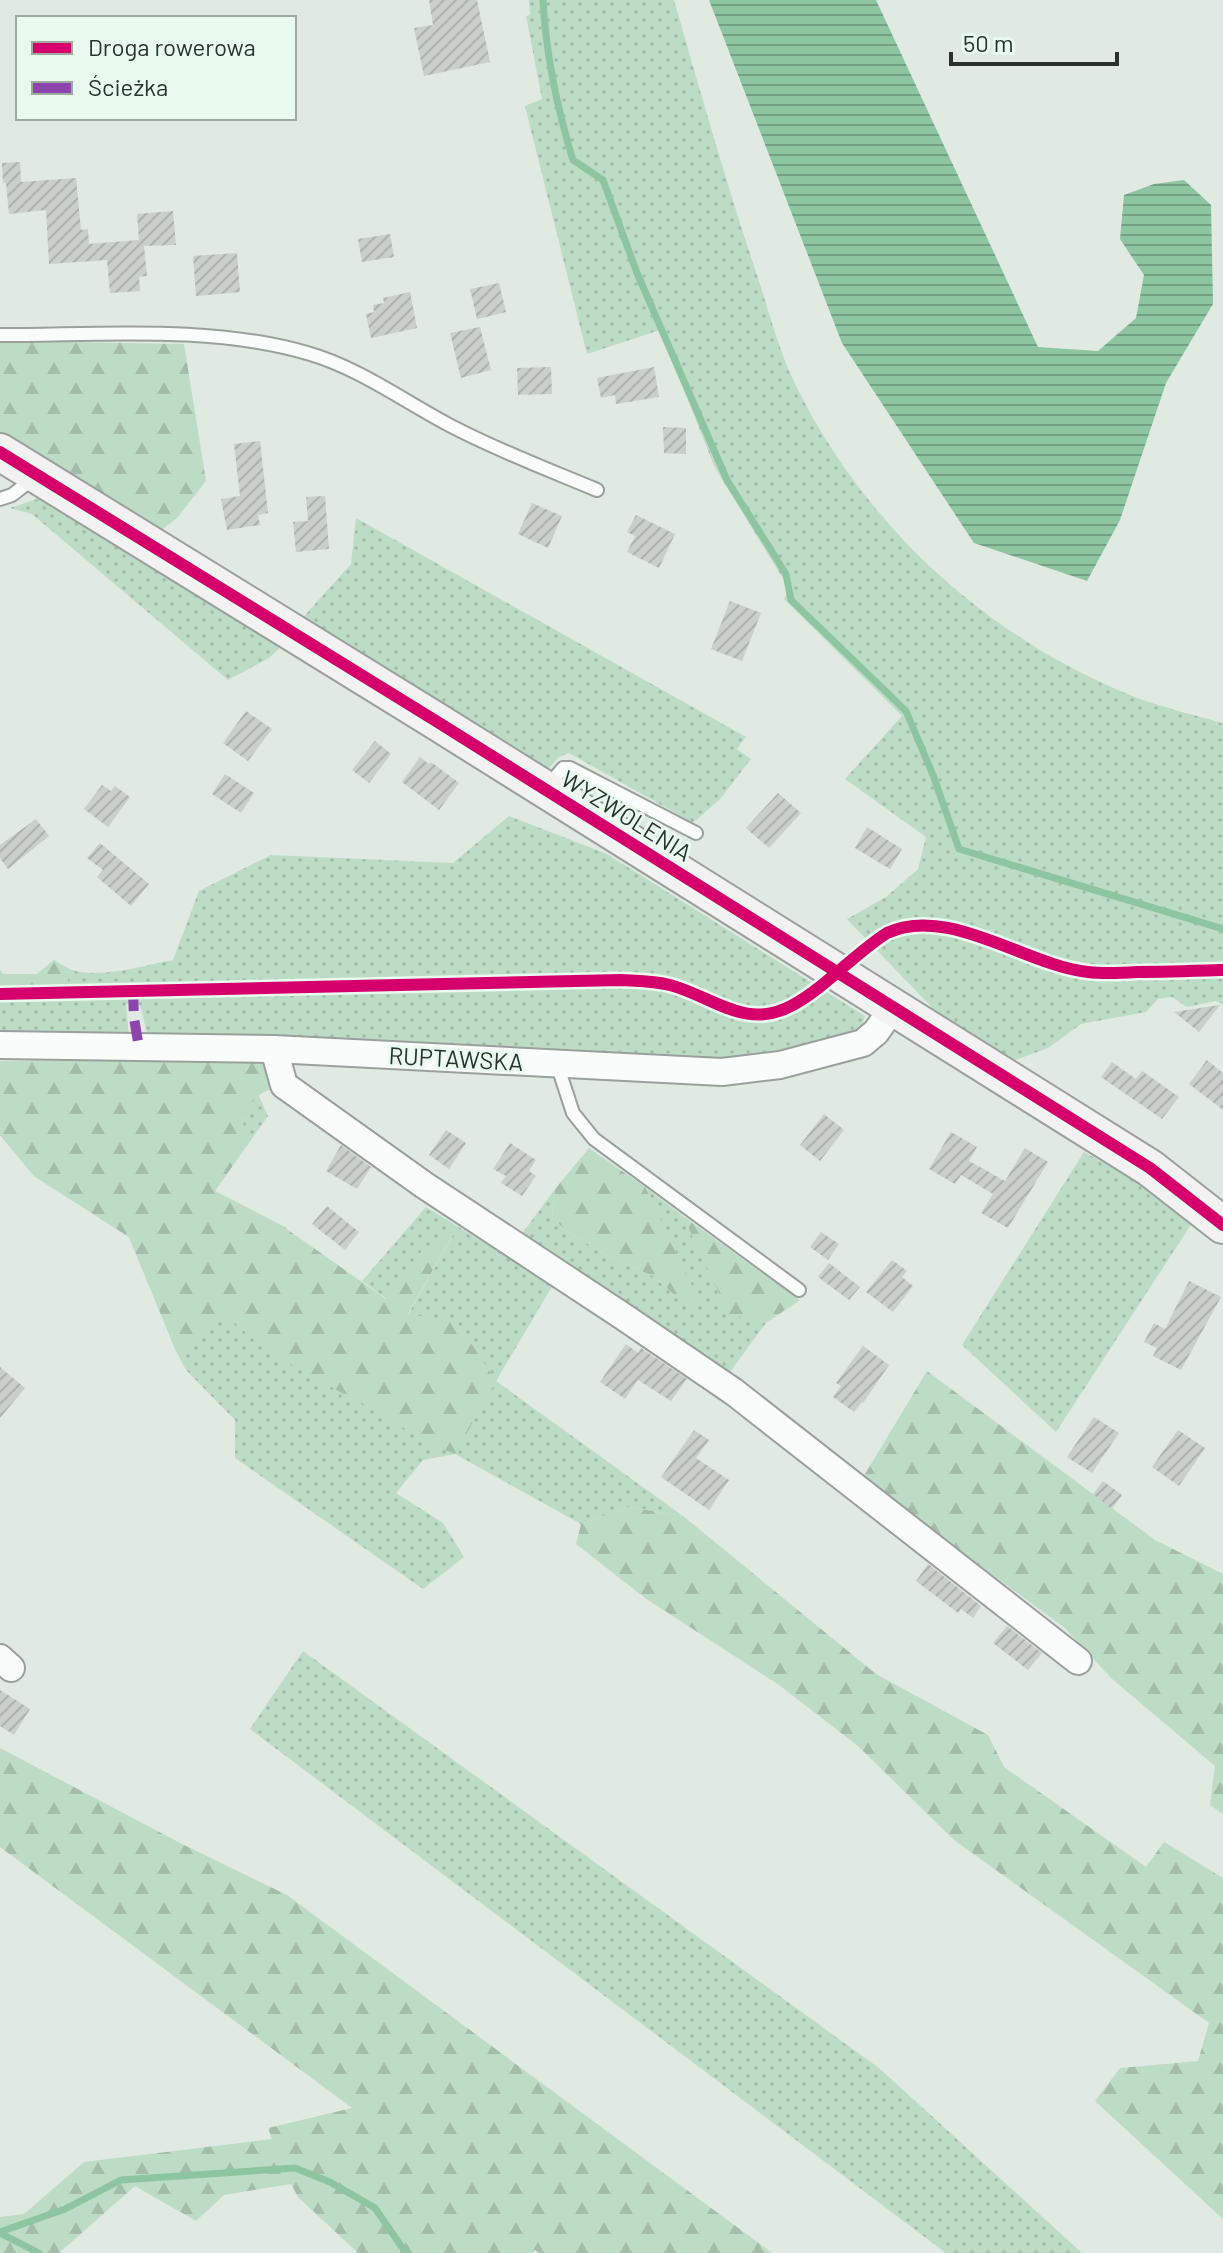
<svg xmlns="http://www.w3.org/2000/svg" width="1223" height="2253" font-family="Barlow,sans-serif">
	<defs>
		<pattern id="grass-dots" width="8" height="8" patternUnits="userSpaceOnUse" patternTransform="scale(2)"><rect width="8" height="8" fill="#bddcc6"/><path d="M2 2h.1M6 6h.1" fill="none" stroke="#a3bdaa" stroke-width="1.8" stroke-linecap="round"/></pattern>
		<pattern id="forest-firs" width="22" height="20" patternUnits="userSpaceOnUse" patternTransform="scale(2)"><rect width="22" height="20" fill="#bddcc6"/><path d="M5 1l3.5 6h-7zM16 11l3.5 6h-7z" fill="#a3bdaa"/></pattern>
		<pattern id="water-rules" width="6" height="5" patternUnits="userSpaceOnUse" patternTransform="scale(2)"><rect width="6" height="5" fill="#8ec5a1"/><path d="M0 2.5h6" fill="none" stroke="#74a184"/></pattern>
		<pattern id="building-hatch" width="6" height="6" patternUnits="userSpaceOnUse" patternTransform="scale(2)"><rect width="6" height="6" fill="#c9cfca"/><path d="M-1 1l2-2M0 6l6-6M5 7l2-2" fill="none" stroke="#adb2ae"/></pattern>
	</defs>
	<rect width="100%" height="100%" fill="#e0e9e2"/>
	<g fill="url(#grass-dots)">
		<path d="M529 0H674C700 91 726 182 756 272 769 311 778 349 796 386 865 525 982 633 1125 693 1156 706 1190 714 1223 723V1005L1216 1001 1187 1007 1172 997 1158 999 1146 1012 1081 1024 1048 1048 991 1069 847 919 886 897 918 869 926 837 845 779 902 716 784 599 790 590 715 468 660 330 587 354 525 106 542 99 526 16 530 15Z"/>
		<polygon points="43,497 282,646 269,658 228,680 32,514 10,508"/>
		<polygon points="356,518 746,737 737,749 751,759 720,799 693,823 569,753 559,757 543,775 297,624 351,564"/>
		<path d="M509 816 607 854 860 1013 865 1016 862 1026 849 1038 725 1064 149 1041 140 1005 126 1004 129 1038 0 1036V970L3 974H37L54 960C83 986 138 966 173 960L199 891 271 855 453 863Z"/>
		<path d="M0 1063 245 1065 268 1116 214 1191 230 1202 287 1228 264 1350 408 1315 454 1233C419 1247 410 1275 387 1299L362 1281 426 1207 553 1285 496 1381 683 1516 628 1507 581 1524 455 1454 423 1460 396 1493 443 1523 464 1557 423 1589 235 1458V1420L186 1370 176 1351 129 1237 34 1176 0 1135Z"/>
		<polygon points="1084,1152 1142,1184 1194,1220 1056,1432 962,1345"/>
		<polygon points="645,1187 683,1216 729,1313 766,1323 727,1376 521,1235 555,1189 552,1218 569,1233 616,1260 653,1276 686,1305 698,1300"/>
		<polygon points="303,1651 879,2068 1082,2253 946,2253 250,1729"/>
	</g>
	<g fill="url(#forest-firs)">
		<polygon points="0,341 184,344 206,481 177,518 154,536 0,439"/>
		<polygon points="54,960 71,970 66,986 0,984 0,970 3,974 37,974"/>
		<path d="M266 1058 276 1087C254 1095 245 1104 243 1129L253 1137 215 1191 281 1225 386 1299C400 1285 407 1266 421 1252 431 1243 443 1237 455 1231L408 1314 457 1322 496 1381 455 1454 436 1446 264 1349 233 1321 211 1319 188 1353 176 1351 129 1237 34 1176 0 1135V1061Z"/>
		<polygon points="589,1148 645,1187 699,1300 686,1305 653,1276 616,1260 569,1233 552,1218 555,1189"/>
		<polygon points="683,1216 800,1300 766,1323 729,1314"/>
		<polygon points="927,1371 1155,1540 1223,1574 1223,1814 1210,1805 1215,1766 1111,1678 1065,1628 862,1479"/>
		<polygon points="628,1507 683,1516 876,1674 988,1735 1004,1767 1146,1867 1164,1842 1223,1878 1223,2219 1095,2101 1120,2068 1198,2061 1209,2023 954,1840 858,1746 779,1685 645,1598 576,1544 581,1524"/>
		<polygon points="0,1748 182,1844 287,1895 772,2253 539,2253 535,2250 531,2253 358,2253 298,2197 291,2184 224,2195 196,2221 135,2186 59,2253 0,2253 0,2217 24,2214 84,2162 272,2139 268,2128 352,2108 0,1847"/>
	</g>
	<polygon fill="url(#water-rules)" points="709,0 876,0 1038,347 1098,351 1136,318 1144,275 1120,239 1124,195 1154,184 1184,180 1211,205 1213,304 1166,383 1120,520 1087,581 974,543 842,343"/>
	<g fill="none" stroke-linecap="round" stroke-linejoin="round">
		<g stroke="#8ec5a1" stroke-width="7">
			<path d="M543 0C546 55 557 108 573 160L603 180 637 273 727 480 786 574 791 600 906 711 933 775 959 849 1223 929"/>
			<polyline points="0,2232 65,2209 121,2180 295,2168 330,2182 375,2208 406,2253"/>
			<polyline points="0,2233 39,2253"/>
		</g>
	</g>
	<g fill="url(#building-hatch)">
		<polygon points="429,0 477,0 490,62 424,76 414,28 433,25"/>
		<polygon points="20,162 21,182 76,178 81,230 88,229 89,244 139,240 137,214 173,211 176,245 144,246 147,276 139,277 140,291 110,293 107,260 49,264 46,210 9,214 6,183 19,182 3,183 2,163"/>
		<polygon points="390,234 394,257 362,262 358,239"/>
		<polygon points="237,253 240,292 196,296 193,256"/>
		<polygon points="499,283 506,312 477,319 470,289"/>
		<polygon points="410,292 417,328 371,338 366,314 374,312 373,305 384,303 383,298"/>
		<polygon points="480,327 491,370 461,378 450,333"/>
		<polygon points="551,367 552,394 518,395 517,368"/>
		<polygon points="654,367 659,397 616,404 615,395 601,398 597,378"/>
		<polygon points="663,427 686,428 686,454 664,453"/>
		<polygon points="260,441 268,513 258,515 260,525 227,530 221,499 240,496 234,444"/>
		<polygon points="325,496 329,549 296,552 293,522 308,521 306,497"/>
		<polygon points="532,503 562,516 548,548 518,534"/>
		<polygon points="636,515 675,534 659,568 627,552 635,536 627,532"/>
		<polygon points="730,601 761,613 742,661 711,649"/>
		<polygon points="246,711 272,729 248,761 223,743"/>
		<polygon points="375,741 391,754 369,783 352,770"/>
		<polygon points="420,757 429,764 431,762 459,783 439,810 402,782"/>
		<polygon points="225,774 254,793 241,813 212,794"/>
		<polygon points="102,785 111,791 115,786 130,797 108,827 84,809"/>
		<polygon points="778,793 801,813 769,848 746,828"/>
		<polygon points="36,819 49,836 8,869 0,858 0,845"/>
		<polygon points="867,827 902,849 890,869 855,848"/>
		<polygon points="100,843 149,884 131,906 97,877 103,870 87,858"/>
		<polygon points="1220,1005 1199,1032 1174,1012"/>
		<polygon points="1207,1060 1223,1073 1223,1110 1189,1084"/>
		<polygon points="1112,1062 1136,1079 1142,1071 1179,1097 1162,1119 1101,1077"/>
		<polygon points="824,1114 844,1130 820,1161 800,1145"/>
		<polygon points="446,1130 466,1143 449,1169 429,1155"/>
		<polygon points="951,1132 977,1147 969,1161 1005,1181 1025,1148 1048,1162 1008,1228 981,1213 993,1194 961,1175 955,1184 929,1169"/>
		<polygon points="510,1143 536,1160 529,1171 536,1176 522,1196 501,1183 506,1176 493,1169"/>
		<polygon points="341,1145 371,1167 357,1189 326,1171"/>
		<polygon points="327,1206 359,1232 345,1250 312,1224"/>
		<polygon points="821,1232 839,1244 828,1260 810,1247"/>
		<polygon points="892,1260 907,1271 902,1277 913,1286 893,1312 866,1292"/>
		<polygon points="829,1263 860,1287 849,1300 818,1277"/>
		<polygon points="1189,1281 1221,1297 1181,1370 1153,1356 1157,1348 1144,1342 1154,1323 1165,1329"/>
		<polygon points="626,1344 638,1353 641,1348 687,1379 671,1401 638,1380 625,1399 600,1382"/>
		<polygon points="863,1346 889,1365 863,1403 862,1402 854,1412 833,1397 841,1386 836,1383"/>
		<polygon points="0,1367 25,1388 0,1418"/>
		<polygon points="1094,1417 1119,1433 1092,1473 1067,1457"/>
		<polygon points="694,1430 709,1440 696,1458 729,1480 709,1510 661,1477"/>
		<polygon points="1178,1430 1205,1448 1179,1486 1152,1467"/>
		<polygon points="1103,1481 1122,1495 1112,1509 1093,1494"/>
		<polygon points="928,1564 981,1606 973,1618 961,1609 958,1613 916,1581"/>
		<polygon points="1007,1626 1042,1653 1028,1670 993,1643"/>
		<polygon points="0,1690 30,1709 14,1735 0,1726"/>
	</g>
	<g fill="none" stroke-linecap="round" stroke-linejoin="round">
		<defs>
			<g id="lane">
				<path d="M0 335C101 335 210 325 307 353 360 368 405 402 453 427 499 451 549 470 597 490"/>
				<polyline points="0,499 12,495 34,478"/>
				<polyline points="547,787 563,768 570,768 696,833"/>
				<polyline points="557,1064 573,1113 594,1139 799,1290"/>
			</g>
			<g id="street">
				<polyline points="0,1045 274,1049 722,1072 780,1065 863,1043 876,1032 893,1008"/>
				<polyline points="274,1049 284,1085 424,1185 624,1317 734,1392 1078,1661"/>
				<polyline points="0,1658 11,1668"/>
			</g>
			<polyline id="secondary" points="0,452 436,721 1150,1168 1223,1225"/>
		</defs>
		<use href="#lane" stroke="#9aa09b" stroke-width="16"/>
		<use href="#street" stroke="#9aa09b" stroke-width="30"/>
		<use href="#secondary" stroke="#9aa09b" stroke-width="40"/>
		<use href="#lane" stroke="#fafcfb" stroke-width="12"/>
		<use href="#street" stroke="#fafcfb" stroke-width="26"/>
		<use href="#secondary" stroke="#f3f1f1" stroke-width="36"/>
		<polyline stroke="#8e44ad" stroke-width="10" stroke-dasharray="20 10" stroke-linecap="butt" points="133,991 134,1018 139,1048"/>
		<defs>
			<g id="cycleway">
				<polyline points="0,452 436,721 1150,1168 1223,1225"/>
				<path d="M0 994 621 980C637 981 654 981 670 985 714 997 746 1031 793 1005 827 986 854 954 887 933 948 904 1027 966 1088 972 1104 974 1121 973 1137 972 1166 972 1194 971 1223 970"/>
			</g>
		</defs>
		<use href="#cycleway" stroke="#e9fbee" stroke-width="17"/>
		<use href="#cycleway" stroke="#d6006c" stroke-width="12"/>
	</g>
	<g text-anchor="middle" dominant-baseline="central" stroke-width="6" stroke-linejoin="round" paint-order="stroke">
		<g font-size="24" fill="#2b322d" stroke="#e9fbee">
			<text transform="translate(627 815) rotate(32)">WYZWOLENIA</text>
			<text transform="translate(456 1058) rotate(3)">RUPTAWSKA</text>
		</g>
	</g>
	<rect x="16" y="16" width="280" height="104" fill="#e9fbee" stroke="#9daba1" stroke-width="2"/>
	<rect x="32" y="42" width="40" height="12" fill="#d6006c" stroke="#9daba1" stroke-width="2"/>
	<text x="88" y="56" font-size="24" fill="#2b322d">Droga rowerowa</text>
	<rect x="32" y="82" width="40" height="12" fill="#8e44ad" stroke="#9daba1" stroke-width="2"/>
	<text x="88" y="96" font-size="24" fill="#2b322d">Ścieżka</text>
	<path d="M951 52v12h166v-12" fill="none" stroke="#2b322d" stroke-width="4"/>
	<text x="963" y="52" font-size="24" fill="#2b322d" stroke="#e9fbee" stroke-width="6" paint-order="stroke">50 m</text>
</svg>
